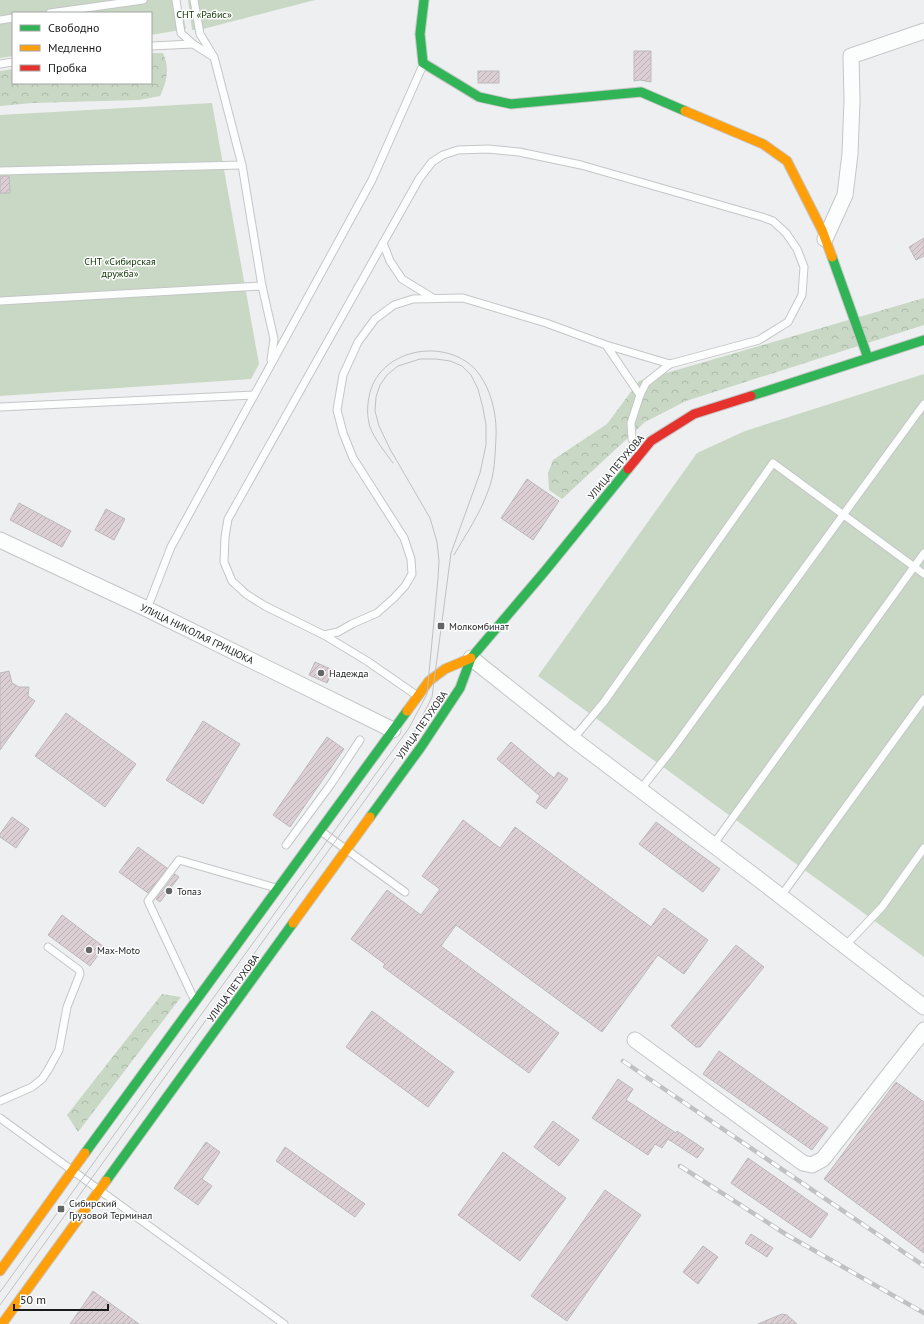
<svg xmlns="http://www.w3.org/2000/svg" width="924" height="1324" font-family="'PT Sans',sans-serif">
	<defs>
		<pattern id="forest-crowns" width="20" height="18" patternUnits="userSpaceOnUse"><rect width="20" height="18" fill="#c8d8c5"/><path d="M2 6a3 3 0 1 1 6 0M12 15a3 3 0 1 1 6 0" fill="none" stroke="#abb9a9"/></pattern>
		<pattern id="building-hatch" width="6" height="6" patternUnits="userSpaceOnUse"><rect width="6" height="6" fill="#dccfd4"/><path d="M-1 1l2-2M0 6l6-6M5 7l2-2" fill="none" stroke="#bcb1b5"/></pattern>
	</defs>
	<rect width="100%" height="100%" fill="#eeeff0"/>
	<g fill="url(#forest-crowns)">
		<path d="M151 53H163C170 69 167 81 160 96L139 100 32 103 0 106V71L13 69V83H151Z"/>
		<polygon points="924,298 924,325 686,401 645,422 562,499 549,490 548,473 553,460 607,424 639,381"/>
		<polygon points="162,994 181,997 78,1132 67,1115"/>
	</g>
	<g fill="#c8d8c5">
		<polygon points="0,0 180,0 186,29 151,35 151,13 13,13 13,56 0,58"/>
		<polygon points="188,0 315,0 199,30 192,30"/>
		<polygon points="212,103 259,364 251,379 0,396 0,115"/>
		<polygon points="924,374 924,957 538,676 697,453 745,431"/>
	</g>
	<g fill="url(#building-hatch)" stroke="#bbbabb">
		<polygon points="634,51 651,51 651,82 640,80 634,81"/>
		<rect x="478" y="71" width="21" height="12"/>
		<polygon points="0,176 9,176 10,193 0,193"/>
		<polygon points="924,238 924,256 916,260 909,247"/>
		<polygon points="527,479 559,501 533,540 501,518"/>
		<polygon points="19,503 71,531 62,547 10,520"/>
		<polygon points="106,509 125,519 114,540 95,530"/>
		<polygon points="315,662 333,670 327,683 309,675"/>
		<polygon points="9,671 12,683 19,687 29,687 28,696 35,701 0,750 0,673"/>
		<polygon points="66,713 136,764 105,807 35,756"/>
		<polygon points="203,721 240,744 203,804 166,780"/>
		<polygon points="327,737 344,749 290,827 273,815"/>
		<polygon points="511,742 554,778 558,772 568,779 546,809 536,802 540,796 497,759"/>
		<polygon points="12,817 29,829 16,848 0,837 0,834"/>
		<polygon points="463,820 500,848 515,827 651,927 664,908 708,940 684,974 658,955 602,1032 456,925 441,946 559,1033 529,1073 383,967 385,964 351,939 387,890 421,915 440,889 422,876"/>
		<polygon points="656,822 720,869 703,892 639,844"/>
		<polygon points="138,847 167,868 148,893 119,872"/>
		<polygon points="175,874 179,877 160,902 156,899"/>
		<polygon points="62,915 104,947 90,966 48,935"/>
		<polygon points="736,945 764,967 700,1047 696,1047 671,1026"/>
		<polygon points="372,1011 454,1072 428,1107 346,1047"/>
		<polygon points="719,1051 828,1128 812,1150 703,1074"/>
		<polygon points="618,1079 633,1089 626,1100 676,1133 677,1131 704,1149 697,1158 668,1139 662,1148 655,1144 648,1155 592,1118"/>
		<polygon points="896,1082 924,1102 924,1253 824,1179"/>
		<polygon points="553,1121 579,1140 559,1166 534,1147"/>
		<polygon points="206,1142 220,1152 202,1179 212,1186 198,1205 174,1188"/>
		<polygon points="285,1147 365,1204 355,1217 276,1161"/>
		<polygon points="503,1152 566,1198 520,1261 458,1215"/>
		<polygon points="748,1158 828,1214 811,1238 731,1183"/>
		<polygon points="605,1190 641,1215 567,1321 531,1296"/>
		<polygon points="751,1234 773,1248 767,1257 745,1243"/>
		<polygon points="703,1246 718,1257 698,1284 683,1272"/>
		<polygon points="93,1291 139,1324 70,1324"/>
		<polygon points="782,1314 787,1315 797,1324 758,1324"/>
	</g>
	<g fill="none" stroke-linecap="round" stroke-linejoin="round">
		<defs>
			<g id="lane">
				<polyline points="176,0 181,33 193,44 212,56"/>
				<polyline points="194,0 200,34 214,57 242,165 262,286 274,339 271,360"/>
				<polyline points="50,13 143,0"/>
				<polyline points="0,20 13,18"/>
				<polyline points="151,46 193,44"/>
				<polyline points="0,64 13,62"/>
				<polyline points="0,171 242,165"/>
				<polyline points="383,243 390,261 402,279 433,298"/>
				<polyline points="0,301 262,286"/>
				<polyline points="606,345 670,364 759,340 788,322 802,295 804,267 797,249 786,233 773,221 762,217 581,165 519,152 488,149 458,150 443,155 432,162 419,179 228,519 225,537 224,562 232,581 246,594 265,606 324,635 338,632 352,624 377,613 394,598 405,586 412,574 411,559 404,538 353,458 343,433 337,410 343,375 358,342 375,319 394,305 413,299 463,298 546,323 606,345 640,395"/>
				<polyline points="0,407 254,395"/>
				<polyline points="639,451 632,439 631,423 640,395 646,383 670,364"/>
				<polyline points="147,609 171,547 372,180 423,65"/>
				<polyline points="324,635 367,661 416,695"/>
				<polyline points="573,739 604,702 773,463 924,574"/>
				<polyline points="640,790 671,751 924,404"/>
				<polyline points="322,832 405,892"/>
				<polyline points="286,845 331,784 360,740"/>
				<polyline points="713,845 924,553"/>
				<polyline points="781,896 924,699"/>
				<polyline points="845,946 882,907 924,848"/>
				<polyline points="194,999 148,901 179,860 276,888"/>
				<polyline points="0,1101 32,1087 42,1079 48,1070 59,1050 67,1007 80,974 79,970 48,947"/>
				<polyline points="0,1118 284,1324"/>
			</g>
			<g id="street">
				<polyline points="825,239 845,195 850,154 852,100 851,56 924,31"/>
				<polyline points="0,540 147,609 393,730"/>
				<polyline points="471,658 573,739 761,881 924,1007"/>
				<polyline points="635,1040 803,1163 812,1165 823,1159 924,1030"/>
			</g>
			<g id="fast">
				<polyline points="424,0 420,34 423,63 479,97 511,104 641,92 685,111"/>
				<polyline points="832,257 868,358"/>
				<polyline points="751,396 924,340"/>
				<polyline points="370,817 421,747 460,688 471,658 545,571 628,469"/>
				<polyline points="85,1153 407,711"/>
				<polyline points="106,1181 293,923"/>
			</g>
			<g id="slow">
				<polyline points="685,111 763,144 787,161 822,230 832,257"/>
				<polyline points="407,711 429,681 445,669 471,658"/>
				<polyline points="293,923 370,817"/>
				<polyline points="0,1271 85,1153"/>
				<polyline points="2,1324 106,1181"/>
			</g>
			<polyline id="jam" points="628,469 651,441 694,414 751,396"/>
		</defs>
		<use href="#lane" stroke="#c5c6c7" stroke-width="9"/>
		<use href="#street" stroke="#c5c6c7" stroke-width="17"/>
		<use href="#fast" stroke="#c5c6c7" stroke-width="11"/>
		<use href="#slow" stroke="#c5c6c7" stroke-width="11"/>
		<use href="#jam" stroke="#c5c6c7" stroke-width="11"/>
		<use href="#lane" stroke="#fcfdfd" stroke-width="7"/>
		<use href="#street" stroke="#fcfdfd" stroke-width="15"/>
		<use href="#fast" stroke="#30b455" stroke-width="9"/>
		<use href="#slow" stroke="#ff9f0a" stroke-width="9"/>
		<use href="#jam" stroke="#e5322d" stroke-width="9"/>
		<g stroke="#c1c1c2" stroke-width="1">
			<path d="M393 463C385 452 375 440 370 427 367 417 367 407 369 397 377 350 443 336 475 369 491 387 497 414 496 437 495 455 495 474 488 491 481 512 465 536 454 555"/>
			<polyline points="0,1292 409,728 427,694 438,578 439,561 437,542 430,518 390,449 379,426 375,411 376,397 380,385 387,375 398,366 420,359 436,359 450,361 462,366 471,375 478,389 483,408 486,425 486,445 480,473 451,553 432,697 415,731 0,1305"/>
		</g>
		<defs>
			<g id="rail">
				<polyline points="623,1061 924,1266"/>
				<polyline points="680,1166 787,1235 924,1313"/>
			</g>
		</defs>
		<use href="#rail" stroke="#c1c1c2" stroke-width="4.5"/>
		<use href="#rail" stroke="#fff" stroke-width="3" stroke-dasharray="9" stroke-linecap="butt"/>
	</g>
	<g fill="#646566" stroke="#fff" stroke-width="1.5">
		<rect x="437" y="622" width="8" height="8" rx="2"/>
		<circle cx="321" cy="673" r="4"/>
		<circle cx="169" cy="891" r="4"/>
		<circle cx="89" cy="950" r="4"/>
		<rect x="57" y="1205" width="8" height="8" rx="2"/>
	</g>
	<g text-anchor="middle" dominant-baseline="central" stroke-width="3" stroke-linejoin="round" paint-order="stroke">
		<g font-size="10" fill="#0c3400" stroke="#fff">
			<text x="204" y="14">СНТ «Рабис»</text>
			<text x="120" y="261">СНТ «Сибирская<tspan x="120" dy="12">дружба»</tspan></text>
		</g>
		<g font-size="10" fill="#1a1b1c" stroke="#fff">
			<text transform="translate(616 467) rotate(-50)">УЛИЦА ПЕТУХОВА</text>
			<text transform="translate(197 634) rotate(26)">УЛИЦА НИКОЛАЯ ГРИЦЮКА</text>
			<text transform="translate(422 725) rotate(-55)">УЛИЦА ПЕТУХОВА</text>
			<text transform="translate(233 988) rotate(-54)">УЛИЦА ПЕТУХОВА</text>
		</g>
		<g font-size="10" fill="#1a1b1c" stroke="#fff" text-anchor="start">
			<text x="449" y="626">Молкомбинат</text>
			<text x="329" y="673">Надежда</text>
			<text x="177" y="891">Топаз</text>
			<text x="97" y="950">Max-Moto</text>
			<text x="69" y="1203">Сибирский<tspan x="69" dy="12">Грузовой Терминал</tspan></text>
		</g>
	</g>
	<rect x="12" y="12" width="140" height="72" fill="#ffffff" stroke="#a3a4a4"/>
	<rect x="20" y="25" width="20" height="6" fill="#30b455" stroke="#a3a4a4"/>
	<text x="48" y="32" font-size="12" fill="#1a1b1c">Свободно</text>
	<rect x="20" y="45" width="20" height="6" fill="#ff9f0a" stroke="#a3a4a4"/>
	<text x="48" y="52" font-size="12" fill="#1a1b1c">Медленно</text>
	<rect x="20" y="65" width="20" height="6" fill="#e5322d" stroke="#a3a4a4"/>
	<text x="48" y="72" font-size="12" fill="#1a1b1c">Пробка</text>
	<path d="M14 1304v6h94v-6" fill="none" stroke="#1a1b1c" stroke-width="2"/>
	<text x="20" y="1304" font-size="12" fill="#1a1b1c" stroke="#ffffff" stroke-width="3" paint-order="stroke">50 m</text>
</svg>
